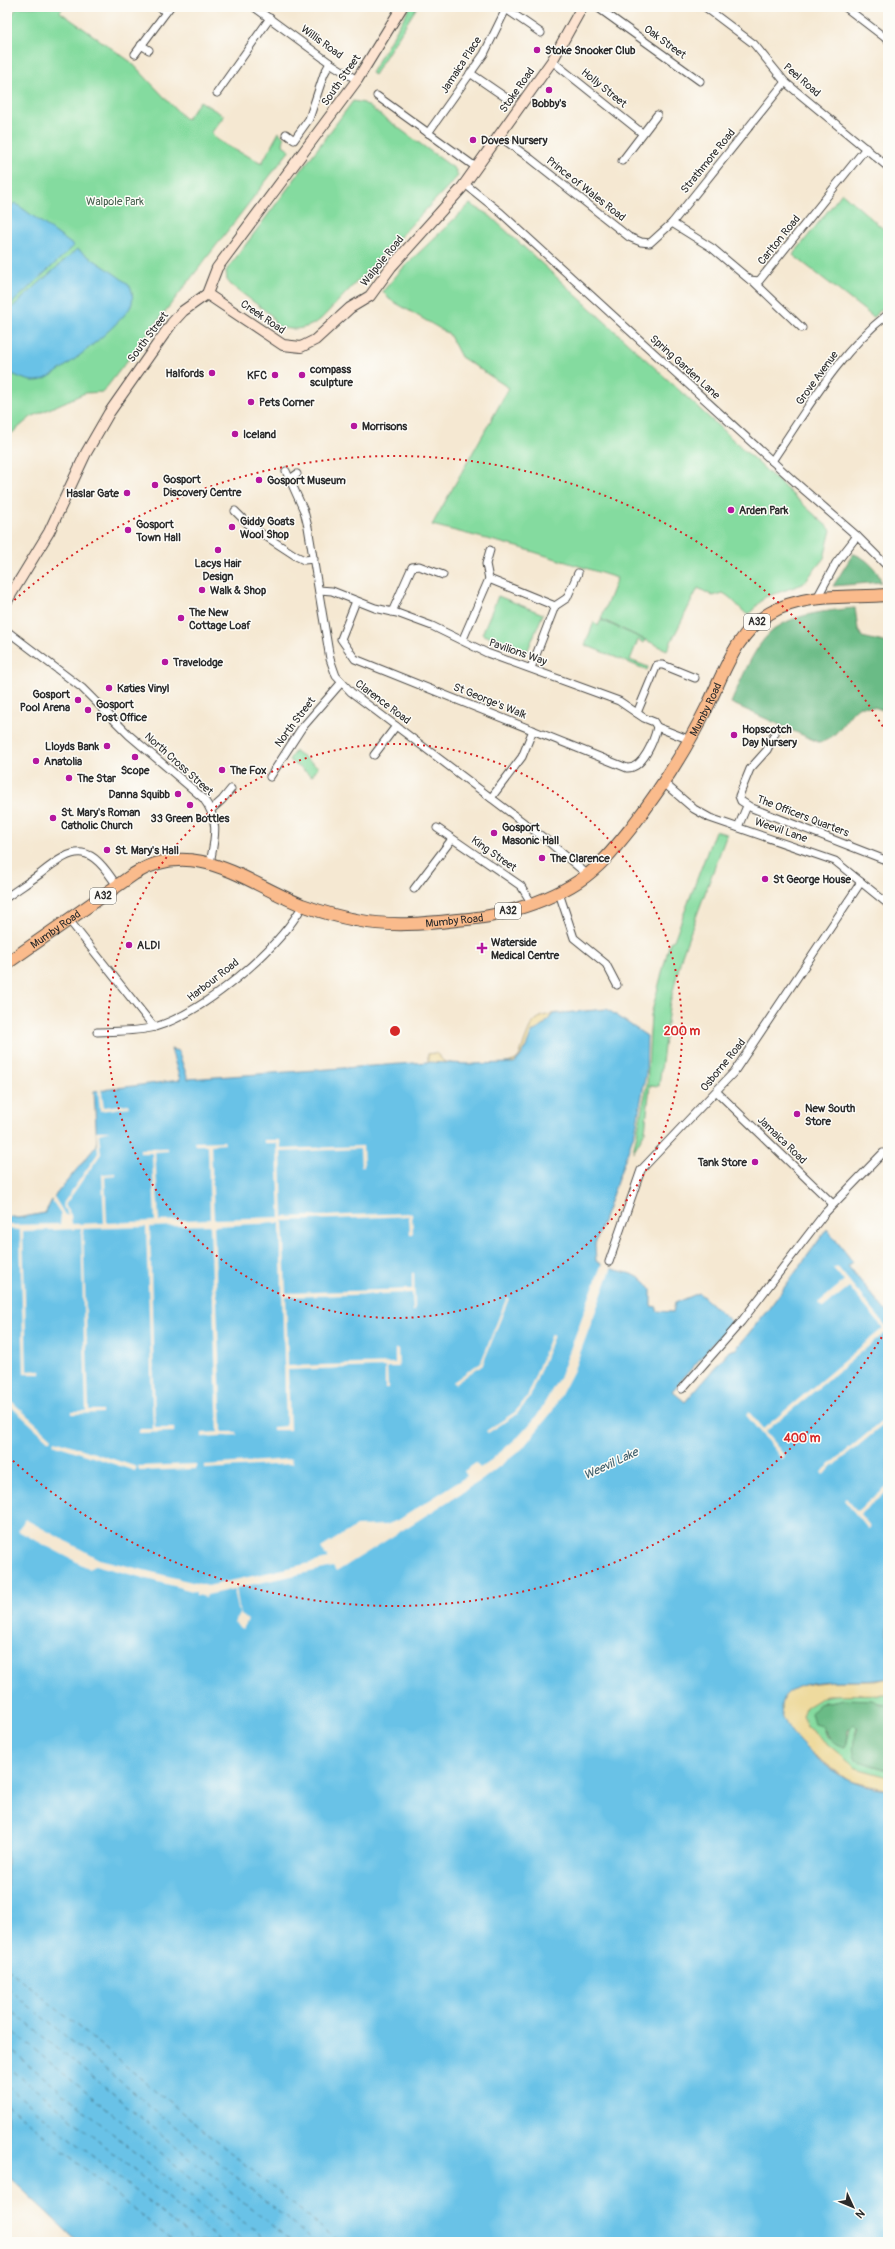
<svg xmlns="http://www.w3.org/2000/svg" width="895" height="2249" font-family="Pangolin,sans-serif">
	<rect width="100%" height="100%" fill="#fdfcf7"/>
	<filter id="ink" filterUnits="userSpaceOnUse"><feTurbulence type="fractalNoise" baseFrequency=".025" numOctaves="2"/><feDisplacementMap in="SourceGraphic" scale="8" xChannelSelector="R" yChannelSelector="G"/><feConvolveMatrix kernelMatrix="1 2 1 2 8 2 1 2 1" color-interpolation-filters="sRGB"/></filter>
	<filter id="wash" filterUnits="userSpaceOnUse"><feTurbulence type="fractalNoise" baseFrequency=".012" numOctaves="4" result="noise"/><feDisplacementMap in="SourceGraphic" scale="16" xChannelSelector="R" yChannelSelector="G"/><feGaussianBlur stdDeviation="0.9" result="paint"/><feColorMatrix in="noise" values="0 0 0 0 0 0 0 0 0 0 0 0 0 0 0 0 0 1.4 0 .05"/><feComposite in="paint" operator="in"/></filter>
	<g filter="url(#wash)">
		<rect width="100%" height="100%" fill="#f5e8d2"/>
		<g fill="#84db9f" stroke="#588365">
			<path d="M17 7H63L60 12 131 62 186 120 200 101 224 116 212 132 213 136C227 148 245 154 262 163L279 132 284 138 283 145 290 150 103 392 85 393 31 417 11 434 7 432V23Z"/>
			<polygon points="410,7 417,7 374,75 371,73"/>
			<path d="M353 101 364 103 455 169 458 176 321 319C309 329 288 333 275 324L271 315 231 285 227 280 226 271Z"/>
			<polygon points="842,193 888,233 888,304 873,317 793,255"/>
			<path d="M470 204 489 215 831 530 824 558 803 584 765 597 748 615C738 608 734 599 723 593L713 596 698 588 667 650 601 619 617 578 518 547 432 525 509 388 461 357 449 334 389 299 383 291 403 268Z"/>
			<polygon points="498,596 543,614 527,652 482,634"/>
			<polygon points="601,620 645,640 644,643 638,640 630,660 648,667 647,670 585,645 594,622 598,626"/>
			<polygon points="295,751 318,767 312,776 289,760"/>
			<polygon points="715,831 727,834 682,955 669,1007 659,1086 650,1085 645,1132 633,1152 647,1085 651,1015 670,942 674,940"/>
			<path d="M840 1694H888V1704L859 1700 823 1702C822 1727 818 1739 847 1743L851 1725 854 1724 857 1726 855 1735 868 1764 888 1770V1777C877 1775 865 1774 856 1768 847 1763 806 1729 803 1721 797 1702 826 1695 840 1694Z"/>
		</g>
		<g fill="#6bbb86" stroke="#4b7358">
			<path d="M853 554C864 556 879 570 881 582L833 586Z"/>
			<path d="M855 608 858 629 862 637 888 643V712L874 707 860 706C846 714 837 742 818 742L731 703C763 628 770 616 855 608Z"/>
			<path d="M844 1699 872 1700 881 1704H888V1770L856 1760C851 1748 854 1740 858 1728L854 1724 848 1730 847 1743 845 1747C832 1745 828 1735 822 1726L814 1724 811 1713 819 1704Z"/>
		</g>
		<g fill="#eeda9e" stroke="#8c8264">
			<path d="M559 1013 514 1064 463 1068 428 1062V1054L435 1053C440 1055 441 1061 446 1062 457 1066 509 1067 517 1059 520 1056 521 1051 522 1048 532 1024 530 1016 559 1013Z"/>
			<polygon points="606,1643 787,1687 833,1681 876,1681 888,1678 888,1694 826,1695 806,1707 803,1716 807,1727 856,1768 888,1777 888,1790 849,1781 813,1754"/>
		</g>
		<g fill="#69c2e7" stroke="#4a7689">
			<polygon points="15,203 74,246 7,308 7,209"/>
			<path d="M77 249C86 255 128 281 131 288 133 294 133 301 131 306 124 321 58 376 42 380 30 384 18 376 7 372V312Z"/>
			<path d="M607 1009 647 1036 646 1073 636 1128 595 1244 596 1261C615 1275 639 1268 651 1290V1306L657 1307V1311L673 1312 675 1303 699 1293 732 1322 672 1391 685 1402 729 1351 736 1349 770 1307 827 1229 853 1262 848 1266 888 1314V1678C859 1685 818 1675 792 1690 753 1713 829 1771 850 1781 862 1786 875 1789 888 1790V2242H78L7 2175V1216L18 1218 45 1213 53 1198 97 1145 94 1091 180 1080 171 1049 178 1051 188 1079 428 1062 469 1064 514 1063C523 1057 528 1042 532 1032L542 1027 553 1014Z"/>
		</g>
		<g fill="#f5e8d2">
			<polygon points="98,1088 101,1088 104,1107 129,1104 129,1107 100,1111"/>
			<polygon points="96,1131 110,1131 99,1134 101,1154 65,1205 71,1215 72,1224 104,1223 102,1174 116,1173 116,1176 105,1177 107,1223 155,1221 152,1153 140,1153 140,1149 168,1148 168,1151 155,1152 159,1221 210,1219 208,1145 195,1145 194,1142 224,1141 225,1144 211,1145 214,1219 280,1217 277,1143 264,1143 264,1140 280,1140 281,1149 363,1146 364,1167 361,1167 360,1149 281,1152 283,1217 412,1213 413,1234 410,1234 409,1216 283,1221 286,1293 412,1289 412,1273 414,1273 415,1311 413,1311 412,1293 286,1297 288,1366 395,1363 395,1349 398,1349 399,1367 387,1367 388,1388 385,1388 385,1367 288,1370 290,1430 273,1430 273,1427 286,1426 280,1223 214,1226 222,1432 237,1432 237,1435 202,1437 202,1433 218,1432 210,1225 150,1227 155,1428 174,1428 174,1432 139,1433 139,1429 153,1429 146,1227 83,1229 89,1410 102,1410 102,1413 72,1414 72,1411 86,1411 81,1229 23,1231 27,1371 41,1370 41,1374 24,1374 20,1230 7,1229 7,1225 60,1224 61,1214 51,1199 53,1195 65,1215 68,1215 62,1205 98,1153"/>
			<polygon points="602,1263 612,1267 573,1372 552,1412 522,1449 482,1480 336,1572 333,1567 236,1588 240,1615 248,1620 243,1629 234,1623 239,1614 234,1589 207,1595 206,1597 196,1595 196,1592 95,1565 90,1569 18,1531 25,1519 99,1559 208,1586 328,1559 321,1548 356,1526 386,1525 400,1519 467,1476 464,1471 476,1463 480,1468 490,1461 519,1436 537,1416 561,1374"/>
			<polygon points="837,1266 886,1326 888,1325 888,1333 886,1332 765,1432 785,1456 782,1459 746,1415 749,1412 763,1429 883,1328 849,1287 823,1308 818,1303 844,1281 833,1268"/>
			<polygon points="507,1297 509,1298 483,1364 455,1384 453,1382 481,1362"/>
			<polygon points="551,1334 554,1335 529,1399 517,1414 488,1433 486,1431 515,1412 527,1397"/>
			<polygon points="7,1397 52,1438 49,1441 7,1403"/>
			<polygon points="888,1416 888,1421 823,1475 821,1472"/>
			<polygon points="55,1440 137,1467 135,1471 53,1444"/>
			<polygon points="291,1459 292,1464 205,1469 205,1465"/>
			<polygon points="196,1464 196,1469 139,1471 138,1466"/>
			<polygon points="888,1485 888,1490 860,1514 871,1527 868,1529 844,1500 846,1498 857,1511"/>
		</g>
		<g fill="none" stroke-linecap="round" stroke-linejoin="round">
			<g stroke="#41606d" stroke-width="1" stroke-dasharray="5 4" stroke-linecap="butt">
				<polyline points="7,1968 339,2242"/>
				<polyline points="7,1988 315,2242"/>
				<polyline points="7,2007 292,2242"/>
				<polyline points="7,2027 268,2242"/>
				<polyline points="7,2047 245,2242"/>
				<polyline points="7,2066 221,2242"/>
				<polyline points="7,2086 197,2242"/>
				<polyline points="7,2105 174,2242"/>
			</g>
		</g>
	</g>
	<g filter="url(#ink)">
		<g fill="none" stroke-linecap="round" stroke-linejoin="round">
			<defs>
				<g id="street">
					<polyline points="159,7 166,12"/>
					<polyline points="254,7 330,63 357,80"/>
					<polyline points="597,7 700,81"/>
					<polyline points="705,7 754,44 785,82 888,167"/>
					<polyline points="845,7 888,40"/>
					<polyline points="506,9 541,33"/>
					<polyline points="141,45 149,50"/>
					<polyline points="135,54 170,7"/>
					<polyline points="552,61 642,133"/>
					<polyline points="470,73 505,97"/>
					<polyline points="217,93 270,18"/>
					<polyline points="377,96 477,168"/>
					<polyline points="428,133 484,54 507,7"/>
					<polyline points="286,134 294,140 309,119 324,74 330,63"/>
					<polyline points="500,137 531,159 629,237 641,242 650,243 672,223 785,82"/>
					<polyline points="622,161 657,115"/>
					<polyline points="465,184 501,213 795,482 857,536 888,567"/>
					<polyline points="672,223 712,248 750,280 759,281 866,148"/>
					<polyline points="754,282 802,328"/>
					<path d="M772 461C806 411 839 352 888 314"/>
					<polyline points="286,471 304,511 308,527 330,659 336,676 351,692 544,838 588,875"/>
					<polyline points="290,479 297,474"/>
					<polyline points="235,511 250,526 296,556 304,560 314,559"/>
					<polyline points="489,579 555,606"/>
					<polyline points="319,590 332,591 375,608 397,613 432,626 487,653 619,701 644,718 654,722 657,727 690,740"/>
					<polyline points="817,598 836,563 857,536"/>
					<path d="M356 601 341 639 355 659 627 768C643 769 654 740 657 727"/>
					<polyline points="392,612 412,567 419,566 443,575"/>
					<path d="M7 631 82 688 129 735 203 798C220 820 215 838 210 863"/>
					<polyline points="463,639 489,579 486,564 490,550"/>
					<polyline points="531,668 555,606 567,598 578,573"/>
					<polyline points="637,713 657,665 663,665 695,678"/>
					<polyline points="775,733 767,750 750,769 739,796 741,801 752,808 888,861"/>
					<polyline points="374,755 396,726"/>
					<polyline points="270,777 301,729 341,683"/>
					<polyline points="664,783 694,809 710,818 835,861 888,904"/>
					<polyline points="491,798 522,757 533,730"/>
					<polyline points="212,809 222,800 231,789"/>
					<polyline points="738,827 747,806"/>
					<polyline points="437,828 521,886 532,904"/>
					<polyline points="414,889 452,839"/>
					<polyline points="559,893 574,938 606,964 617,985"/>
					<path d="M7 897C18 889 29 882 40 874 77 844 90 844 117 886"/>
					<polyline points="69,920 154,1027"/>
					<path d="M97 1032C116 1031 136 1032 155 1027 204 1012 278 950 303 905"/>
					<polyline points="717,1092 833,1204"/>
					<polyline points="609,1262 641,1170 734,1072 861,882"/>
					<polyline points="682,1389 741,1322 825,1213 883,1153"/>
				</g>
				<g id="secondary">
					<polyline points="207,294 283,345 301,347 315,340 350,308 370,296 391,267 461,189 552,61 582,7"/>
					<polyline points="7,601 49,532 86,453 109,413 172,323 183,311 207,294 217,268 357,80 402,7"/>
				</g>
				<g id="primary">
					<path id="s1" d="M7 963 134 874C195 836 246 883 302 905 319 911 338 917 356 920 390 927 423 924 457 920 469 919 482 918 494 915 524 908 553 898 579 881 600 867 615 848 631 828 661 789 687 748 709 703 725 670 737 632 770 613 806 592 849 598 888 595"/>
				</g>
			</defs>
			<use href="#street" stroke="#494744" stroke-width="9"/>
			<use href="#secondary" stroke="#494744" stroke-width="12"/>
			<use href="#primary" stroke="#494744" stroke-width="14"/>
			<use href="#street" stroke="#fff" stroke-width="7"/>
			<use href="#secondary" stroke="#fde4d1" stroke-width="10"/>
			<use href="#primary" stroke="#fabb8c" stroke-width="12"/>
		</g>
	</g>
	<g fill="none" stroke="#d62828" stroke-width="2" stroke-dasharray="2 4">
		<circle cx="395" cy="1031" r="287"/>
		<path d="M888 1327A575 575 0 0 1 10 1458M10 604A575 575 0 0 1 888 735"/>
	</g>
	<g fill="#b5179e" stroke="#fdfcf7" stroke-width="1.5">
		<circle cx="537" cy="50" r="4"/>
		<circle cx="549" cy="90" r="4"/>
		<circle cx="473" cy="140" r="4"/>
		<circle cx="212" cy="373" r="4"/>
		<circle cx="275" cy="375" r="4"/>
		<circle cx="302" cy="375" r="4"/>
		<circle cx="251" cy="402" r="4"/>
		<circle cx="354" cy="426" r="4"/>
		<circle cx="235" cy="434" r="4"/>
		<circle cx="259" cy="480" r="4"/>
		<circle cx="155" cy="485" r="4"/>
		<circle cx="127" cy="493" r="4"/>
		<circle cx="731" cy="510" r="4"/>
		<circle cx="232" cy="527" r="4"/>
		<circle cx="128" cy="530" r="4"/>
		<circle cx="218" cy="550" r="4"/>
		<circle cx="202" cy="590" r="4"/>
		<circle cx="181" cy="618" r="4"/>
		<circle cx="165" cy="662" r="4"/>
		<circle cx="109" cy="688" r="4"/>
		<circle cx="78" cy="700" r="4"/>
		<circle cx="88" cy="710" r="4"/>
		<circle cx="734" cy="735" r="4"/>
		<circle cx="107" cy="746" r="4"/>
		<circle cx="135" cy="757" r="4"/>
		<circle cx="36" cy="761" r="4"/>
		<circle cx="222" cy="770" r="4"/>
		<circle cx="69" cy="778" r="4"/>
		<circle cx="178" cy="794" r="4"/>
		<circle cx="190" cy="805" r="4"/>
		<circle cx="53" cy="818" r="4"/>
		<circle cx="494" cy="833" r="4"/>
		<circle cx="107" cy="850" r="4"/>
		<circle cx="542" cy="858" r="4"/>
		<circle cx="765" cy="879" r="4"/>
		<circle cx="129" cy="945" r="4"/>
		<path d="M480 942h4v4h4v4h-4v4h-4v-4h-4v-4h4z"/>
		<circle cx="797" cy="1114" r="4"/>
		<circle cx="755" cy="1162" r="4"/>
	</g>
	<g text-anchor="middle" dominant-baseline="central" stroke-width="3" stroke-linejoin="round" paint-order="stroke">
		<g fill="#fdfcf7" stroke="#6a6a68" stroke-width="1">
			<rect x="744" y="614" width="26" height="16" rx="3"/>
			<rect x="90" y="888" width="26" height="16" rx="3"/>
			<rect x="495" y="903" width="26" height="16" rx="3"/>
		</g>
		<g font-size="10" font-weight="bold" fill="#2b2b2b">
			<text x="757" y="622">A32</text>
			<text x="103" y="896">A32</text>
			<text x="508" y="911">A32</text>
		</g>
		<g font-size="11" fill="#2b2b2b" stroke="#fdfcf7">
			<text transform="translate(322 42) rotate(36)">Willis Road</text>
			<text transform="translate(665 42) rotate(36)">Oak Street</text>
			<text transform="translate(461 65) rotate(-57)">Jamaica Place</text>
			<text transform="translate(341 80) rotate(-55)">South Street</text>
			<text transform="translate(802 80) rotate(41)">Peel Road</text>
			<text transform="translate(604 88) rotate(39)">Holly Street</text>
			<text transform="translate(517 90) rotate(-55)">Stoke Road</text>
			<text transform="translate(708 161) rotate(-51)">Strathmore Road</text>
			<text transform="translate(586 189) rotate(38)">Prince of Wales Road</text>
			<text transform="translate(779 240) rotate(-51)">Carlton Road</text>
			<text transform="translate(382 261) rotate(-51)">Walpole Road</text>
			<text transform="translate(263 317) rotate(34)">Creek Road</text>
			<text transform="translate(148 337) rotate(-53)">South Street</text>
			<text transform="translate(685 367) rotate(42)">Spring Garden Lane</text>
			<text transform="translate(817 378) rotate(-54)">Grove Avenue</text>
			<text transform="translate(518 652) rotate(19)">Pavilions Way</text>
			<text transform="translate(490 701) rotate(22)">St George's Walk</text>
			<text transform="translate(383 702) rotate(37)">Clarence Road</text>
			<text stroke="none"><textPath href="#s1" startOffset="837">Mumby Road</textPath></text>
			<text transform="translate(295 722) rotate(-53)">North Street</text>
			<text transform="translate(179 764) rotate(42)">North Cross Street</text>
			<text transform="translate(803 816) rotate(21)">The Officers Quarters</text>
			<text transform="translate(781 830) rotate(19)">Weevil Lane</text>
			<text transform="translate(494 854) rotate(35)">King Street</text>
			<text stroke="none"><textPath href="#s1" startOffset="490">Mumby Road</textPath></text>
			<text stroke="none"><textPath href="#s1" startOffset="59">Mumby Road</textPath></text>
			<text transform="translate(213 980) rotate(-38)">Harbour Road</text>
			<text transform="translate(723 1065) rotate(-51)">Osborne Road</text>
			<text transform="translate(782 1140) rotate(44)">Jamaica Road</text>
		</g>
		<g font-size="11" font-weight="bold" fill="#2b2b2b" stroke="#fdfcf7" text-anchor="start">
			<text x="545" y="50">Stoke Snooker Club</text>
			<text x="549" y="103" text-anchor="middle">Bobby's</text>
			<text x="481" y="140">Doves Nursery</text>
			<text x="310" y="369">compass<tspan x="310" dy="13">sculpture</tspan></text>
			<text x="204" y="373" text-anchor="end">Halfords</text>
			<text x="267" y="375" text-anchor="end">KFC</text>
			<text x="259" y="402">Pets Corner</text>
			<text x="362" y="426">Morrisons</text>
			<text x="243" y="434">Iceland</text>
			<text x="163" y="479">Gosport<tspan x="163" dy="13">Discovery Centre</tspan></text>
			<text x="267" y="480">Gosport Museum</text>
			<text x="119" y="493" text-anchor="end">Haslar Gate</text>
			<text x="739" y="510">Arden Park</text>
			<text x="240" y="521">Giddy Goats<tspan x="240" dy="13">Wool Shop</tspan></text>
			<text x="136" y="524">Gosport<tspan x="136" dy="13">Town Hall</tspan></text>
			<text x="218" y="563" text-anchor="middle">Lacys Hair<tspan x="218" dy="13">Design</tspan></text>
			<text x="210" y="590">Walk &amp; Shop</text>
			<text x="189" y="612">The New<tspan x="189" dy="13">Cottage Loaf</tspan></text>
			<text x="173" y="662">Travelodge</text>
			<text x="117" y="688">Katies Vinyl</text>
			<text x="70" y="694" text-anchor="end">Gosport<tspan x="70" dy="13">Pool Arena</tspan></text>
			<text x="96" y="704">Gosport<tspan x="96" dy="13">Post Office</tspan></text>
			<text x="742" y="729">Hopscotch<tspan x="742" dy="13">Day Nursery</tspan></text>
			<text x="99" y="746" text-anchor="end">Lloyds Bank</text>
			<text x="44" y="761">Anatolia</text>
			<text x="135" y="770" text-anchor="middle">Scope</text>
			<text x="230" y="770">The Fox</text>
			<text x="77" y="778">The Star</text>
			<text x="170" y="794" text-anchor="end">Danna Squibb</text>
			<text x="61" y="812">St. Mary's Roman<tspan x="61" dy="13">Catholic Church</tspan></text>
			<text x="190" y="818" text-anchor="middle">33 Green Bottles</text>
			<text x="502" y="827">Gosport<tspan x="502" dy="13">Masonic Hall</tspan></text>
			<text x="115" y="850">St. Mary's Hall</text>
			<text x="550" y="858">The Clarence</text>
			<text x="773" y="879">St George House</text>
			<text x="491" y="942">Waterside<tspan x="491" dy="13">Medical Centre</tspan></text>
			<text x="137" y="945">ALDI</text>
			<text x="805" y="1108">New South<tspan x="805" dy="13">Store</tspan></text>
			<text x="747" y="1162" text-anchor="end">Tank Store</text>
		</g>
		<g font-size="11" fill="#46604e" stroke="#fdfcf7">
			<text x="115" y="201">Walpole Park</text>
		</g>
		<g font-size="12" font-style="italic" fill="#41606d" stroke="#fdfcf7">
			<text transform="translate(611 1464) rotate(-25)">Weevil Lake</text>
		</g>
	</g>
	<circle cx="395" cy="1031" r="6" fill="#d62828" stroke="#fdfcf7" stroke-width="2"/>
	<g font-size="12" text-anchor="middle" font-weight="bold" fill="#d62828" stroke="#fdfcf7" stroke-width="3" stroke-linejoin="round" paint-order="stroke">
		<text x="682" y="1035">200 m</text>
		<text x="802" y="1442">400 m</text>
	</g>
	<rect width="895" height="2249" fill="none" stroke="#fdfcf7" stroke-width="24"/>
	<g transform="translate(853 2207) rotate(134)" stroke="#fdfcf7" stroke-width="3" paint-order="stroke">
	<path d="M0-3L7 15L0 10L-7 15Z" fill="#2b2b2b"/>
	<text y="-6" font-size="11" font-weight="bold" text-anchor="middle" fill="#2b2b2b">N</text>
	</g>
</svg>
